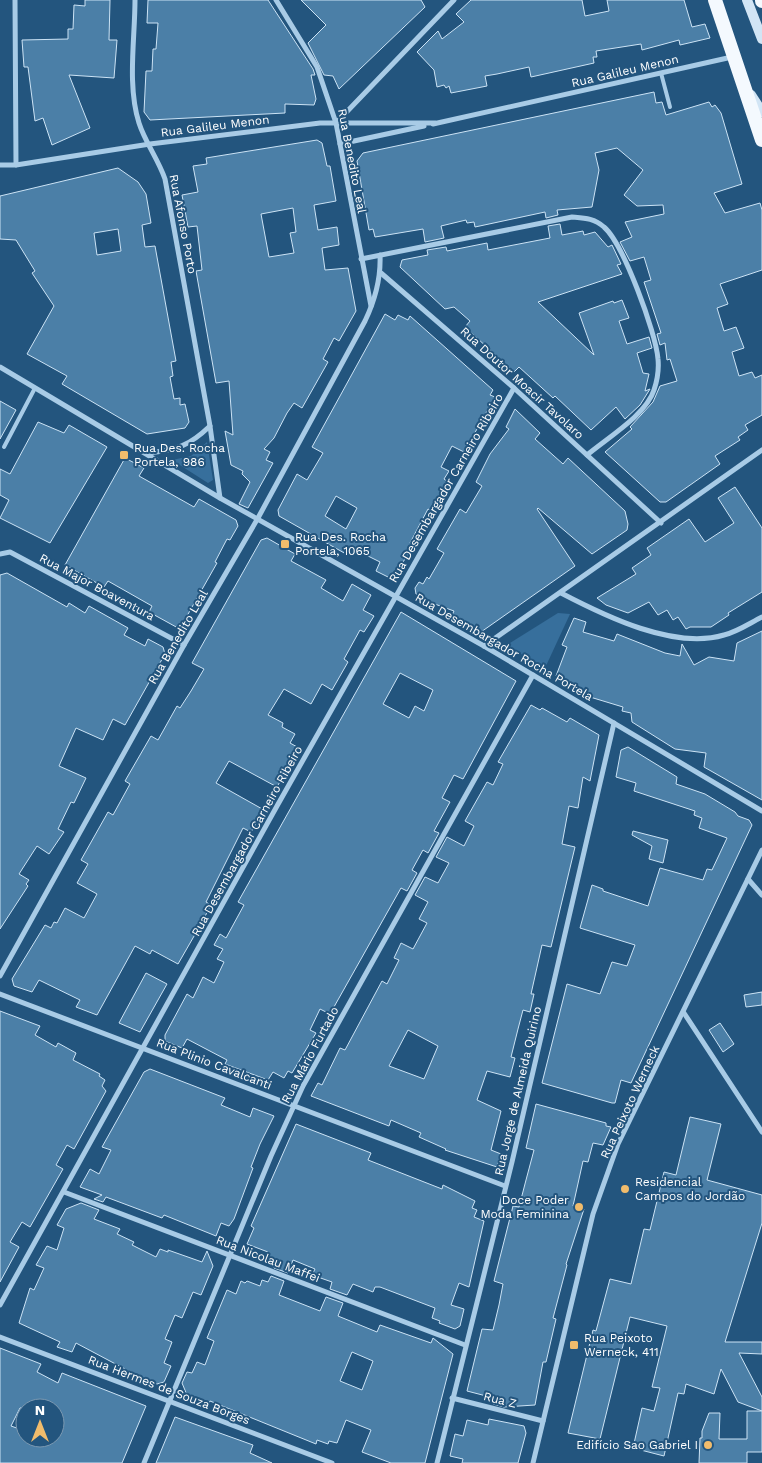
<svg xmlns="http://www.w3.org/2000/svg" width="762" height="1463" font-family="'Work Sans',sans-serif">
	<rect width="100%" height="100%" fill="#23557e"/>
	<g fill="#376f9c">
		<polygon points="207,442 213,480 208,483 172,460 191,456"/>
		<polygon points="558,613 570,614 545,668 509,647 510,643"/>
	</g>
	<g fill="#4b7fa7" stroke="#cce3f5" fill-rule="evenodd">
		<polygon points="85,0 110,0 109,40 117,40 114,78 69,75 90,128 52,145 43,118 35,121 28,67 24,67 22,40 68,39 68,29 73,29 74,5 85,6"/>
		<polygon points="148,0 268,0 313,69 315,75 311,75 316,99 314,105 285,104 285,113 150,120 144,112 146,71 152,71 153,49 156,49 158,23 147,23"/>
		<polygon points="301,0 421,0 425,7 339,89 333,76 324,75 308,43 326,25"/>
		<polygon points="471,0 582,0 585,16 609,11 607,0 684,0 692,27 705,24 710,38 680,45 679,40 642,50 641,44 596,51 597,57 593,57 594,63 531,77 529,67 497,74 485,76 487,86 451,93 449,86 446,88 444,85 437,87 434,70 417,52 438,31 442,39 464,22 456,14"/>
		<polygon points="654,92 656,103 662,102 666,115 709,102 712,107 715,105 721,113 742,184 714,193 725,213 760,203 762,210 762,270 720,284 728,304 717,308 724,331 736,327 744,348 732,352 739,376 752,372 755,378 762,375 762,415 745,425 748,430 738,437 740,440 715,456 720,464 666,502 660,502 605,452 632,429 630,427 653,402 660,386 677,381 670,359 667,360 665,343 660,345 657,334 661,333 644,282 651,280 644,257 630,261 620,242 632,237 625,222 664,214 663,205 637,206 624,195 643,170 617,148 595,153 599,170 592,207 557,210 558,215 546,218 545,212 475,227 474,222 467,223 466,220 441,226 444,238 425,242 423,229 375,237 373,229 369,230 357,161 363,153"/>
		<path d="M317 140 322 143 327 166H330L336 201 314 205 318 230 337 227 339 245 322 248 325 270 348 268 356 311 339 341 334 338 323 359 328 362 302 408 294 403 287 413 274 438 264 449 270 452 266 460 273 463 248 508 239 504 250 482 242 474 243 471 231 465 225 431 233 435 229 381 216 383 196 271 202 270 197 226 188 227 182 195 198 192 193 166 207 164 206 158ZM293 208 296 232 290 233 294 253 269 257 261 214Z"/>
		<path d="M118 168 138 182 146 194 151 223 142 225 145 247 155 246 176 361 171 362 173 376 170 377 174 399 180 398V405L185 404 189 422 185 428 147 434 62 384 67 376 27 354 54 306 32 273 35 271 16 240 0 239V196ZM118 229 121 251 97 255 94 233Z"/>
		<polygon points="560,224 562,235 583,231 584,235 595,232 608,247 612,245 621,264 617,265 622,274 538,302 594,355 579,313 613,301 614,303 622,300 629,318 619,321 627,344 649,337 652,348 637,353 643,373 649,374 645,391 650,389 640,405 625,419 616,407 591,430 555,396 553,398 519,367 514,372 465,327 470,321 454,307 445,309 400,267 402,260 428,255 427,250 446,247 447,251 487,243 488,250 550,238 548,226"/>
		<path d="M385 314 395 320 398 315 408 320 410 316 493 390 490 395 495 397 464 452 452 446 441 467 449 471 444 479 448 482 432 511 428 509 410 543 413 545 395 576 390 578 376 571 380 562 350 547 346 554 279 516 278 510 297 474 307 480 323 453 312 447ZM336 496 357 508 346 529 325 516Z"/>
		<polygon points="0,401 16,410 0,439"/>
		<polygon points="515,409 540,433 535,439 563,464 568,458 625,511 628,524 627,530 592,554 538,508 537,509 575,566 481,632 452,615 454,611 432,603 416,594 415,588 419,582 423,584 427,577 429,579 444,553 437,549 460,509 466,513 482,486 476,482 490,454 509,429 506,427"/>
		<polygon points="38,422 64,433 69,425 107,447 50,543 0,518 9,500 0,495 0,469 10,474"/>
		<polygon points="125,458 144,468 139,476 194,507 199,499 236,520 238,526 230,540 227,539 215,562 217,563 183,623 178,628 149,612 152,606 108,581 104,587 65,565"/>
		<polygon points="735,487 762,528 762,592 728,613 729,615 711,627 690,627 686,629 678,617 673,620 667,610 658,615 649,602 628,613 606,605 597,598 636,574 632,568 651,555 647,548 689,519 705,542 734,523 718,498"/>
		<polygon points="267,538 295,554 291,561 326,580 321,588 343,601 352,584 371,595 363,610 374,616 364,632 360,630 344,659 348,662 332,690 322,684 311,704 284,689 268,715 283,723 282,727 295,734 290,743 299,748 277,787 229,761 216,783 264,810 251,832 243,828 206,902 211,905 201,924 178,964 152,950 150,954 135,946 97,1015 76,1007 80,1000 39,980 32,992 14,986 12,979 45,925 51,928 54,922 57,923 65,908 84,918 97,894 77,883 88,864 81,860 108,812 113,815 130,784 125,781 151,736 158,740 177,706 180,708 191,691 204,669 192,663 261,540"/>
		<polygon points="7,573 67,607 69,603 85,613 89,606 128,628 124,635 145,646 148,639 163,647 165,654 125,725 113,719 103,740 76,728 59,766 86,778 74,803 71,802 58,829 64,832 49,854 37,846 19,874 29,880 26,884 28,886 0,929 0,575"/>
		<path d="M401 612 516 681 463 779 454 775 442 798 450 802 434 831 439 833 428 853 423 850 412 870 417 873 407 891 401 888 330 1014 320 1009 310 1030 316 1033 292 1073 288 1071 284 1078 273 1072 268 1080 225 1064 227 1060 187 1039 182 1048 165 1041V1035L187 994 193 998 203 977 214 983 224 962 217 959 223 949 214 945 220 934 226 938 244 905 238 902ZM400 673 433 690 424 711 415 706 409 718 383 704Z"/>
		<polygon points="574,618 586,622 583,632 614,641 617,634 665,653 680,656 682,644 694,665 709,657 734,661 737,643 762,631 762,800 704,767 706,753 675,749 632,722 631,713 622,711 623,707 590,697 556,676 567,647 562,645"/>
		<path d="M531 705 540 710 542 708 567 722 570 718 599 735 590 781 583 777 578 808 569 806 562 844 575 847 551 947 542 945 531 994H534L530 1012 523 1010 518 1029 511 1057 515 1058 510 1077 487 1071 477 1100 501 1111 491 1150 501 1154 497 1167 445 1150 446 1149 419 1137 421 1133 391 1120 389 1126 311 1096 318 1083 322 1085 340 1048 345 1050 382 981 387 984 399 960 394 958 401 943 413 949 427 923 419 919 428 902 415 895 425 877 438 883 449 863 436 857 447 837 464 846 474 826 465 821 487 782 493 785 503 764 498 762ZM408 1030 438 1046 424 1079 389 1066Z"/>
		<polygon points="628,747 677,777 676,784 705,794 735,812 738,816 749,820 752,825 631,1083 621,1080 615,1103 612,1103 542,1083 567,984 600,994 612,962 627,966 635,945 580,928 592,885 603,889 603,891 648,906 660,868 703,880 707,869 712,870 727,838 699,828 702,818 694,815 695,811 634,791 636,783 616,777 621,750"/>
		<polygon points="633,831 668,840 663,863 649,859 652,846 632,835"/>
		<polygon points="146,973 167,984 140,1032 119,1023"/>
		<polygon points="762,992 762,1005 746,1007 744,995"/>
		<polygon points="0,1011 40,1026 35,1035 56,1047 58,1043 76,1053 73,1060 100,1074 99,1076 105,1080 102,1086 106,1091 74,1149 67,1145 56,1165 63,1169 30,1227 22,1222 10,1242 19,1247 0,1282"/>
		<polygon points="720,1023 734,1044 723,1052 709,1030"/>
		<polygon points="150,1069 225,1098 221,1105 250,1117 253,1108 274,1116 260,1144 251,1167 253,1168 234,1219 229,1226 221,1223 216,1236 164,1215 162,1218 106,1197 103,1202 94,1199 102,1195 80,1187 90,1169 99,1174 111,1150 102,1147 144,1072"/>
		<polygon points="536,1104 606,1123 606,1126 611,1127 603,1145 593,1143 588,1162 583,1161 573,1206 584,1209 566,1264 567,1265 553,1318 556,1319 546,1362 543,1362 535,1405 504,1407 493,1404 494,1398 467,1391 482,1329 493,1330 499,1305 503,1284 494,1281 513,1206 519,1207 526,1180 534,1150 526,1148"/>
		<polygon points="690,1117 721,1124 707,1180 762,1195 762,1223 725,1342 762,1342 762,1354 739,1353 762,1397 762,1411 738,1402 721,1369 714,1394 686,1384 684,1394 678,1393 664,1456 633,1448 642,1408 654,1411 660,1388 652,1387 667,1326 630,1317 600,1439 568,1433 593,1330 596,1331 610,1279 631,1284 644,1229 650,1230 664,1172 676,1175"/>
		<polygon points="296,1124 371,1153 368,1160 442,1189 443,1185 475,1201 472,1208 477,1210 474,1217 484,1221 469,1287 459,1283 451,1305 464,1309 460,1326 455,1329 439,1323 440,1321 432,1318 435,1308 380,1287 375,1287 373,1292 353,1284 347,1295 330,1289 332,1282 312,1275 315,1269 293,1260 288,1273 274,1268 277,1261 266,1257 268,1252 247,1244 254,1228 251,1226"/>
		<polygon points="81,1203 99,1210 94,1219 120,1229 117,1234 134,1242 132,1245 156,1257 160,1249 168,1252 168,1250 202,1262 207,1251 213,1266 201,1295 193,1292 182,1318 175,1315 165,1339 172,1342 164,1363 171,1366 164,1382 157,1384 124,1372 125,1369 76,1343 72,1352 57,1347 60,1342 19,1323 30,1288 34,1290 44,1268 36,1265 47,1246 57,1250 64,1228 57,1225 66,1209"/>
		<path d="M271 1276 284 1281 279 1295 320 1311 326 1297 343 1303 338 1316 377 1332 380 1325 431 1343 433 1338 453 1354 425 1463H391L362 1452 371 1430 346 1420 337 1443 329 1441 328 1444 317 1440 316 1444 210 1401 209 1403 187 1395 182 1383 187 1372 192 1373 197 1362 205 1365 214 1341 207 1338 227 1290 236 1294 241 1281 245 1283 247 1281 260 1286 262 1280 268 1282ZM352 1352 373 1361 362 1390 340 1381Z"/>
		<path d="M0 1348 41 1364 37 1372 58 1383 62 1373 146 1406 122 1463H0ZM20 1408H55V1438H25V1431L11 1426Z"/>
		<polygon points="747,1411 762,1411 762,1452 747,1452 747,1463 699,1463 700,1438 702,1438 702,1431 709,1413 720,1413 719,1439 747,1439"/>
		<polygon points="175,1417 253,1445 250,1453 272,1463 156,1463"/>
		<polygon points="489,1419 524,1426 526,1433 518,1463 462,1463 463,1459 450,1456 455,1434 463,1436 467,1420 488,1425"/>
	</g>
	<g fill="none" stroke-linecap="round" stroke-linejoin="round">
		<g stroke="#a8cbe6" stroke-width="4">
			<polyline points="661,73 670,107"/>
			<polyline points="4,447 35,388"/>
		</g>
		<g stroke="#a8cbe6" stroke-width="5">
			<polyline points="15,0 16,165"/>
			<path d="M135 0C135 39 127 85 139 123 145 142 158 159 165 179L210 426 220 498"/>
			<polyline points="276,0 317,67 336,123 371,306"/>
			<polyline points="336,123 454,0"/>
			<polyline points="433,124 732,57"/>
			<polyline points="340,144 424,126"/>
			<polyline points="0,165 16,165 150,144 320,123 435,123"/>
			<path d="M361 259 572 217C584 218 594 218 604 227 623 243 656 333 658 359 659 369 657 381 654 390 646 415 607 438 587 455"/>
			<polyline points="381,273 514,388 661,523"/>
			<polyline points="0,367 220,498 484,646 762,811"/>
			<path d="M147 453C177 450 189 446 210 426"/>
			<polyline points="0,554 10,552 184,645"/>
			<path d="M561 593C605 616 674 650 724 635 737 632 750 623 762 617"/>
			<polyline points="484,646 762,450"/>
			<polyline points="748,879 762,895"/>
			<path d="M0 976 184 645 258 518 365 321C375 300 381 278 380 255"/>
			<polyline points="0,994 505,1186"/>
			<polyline points="684,1013 762,1132"/>
			<polyline points="64,1192 465,1345"/>
			<polyline points="0,1305 277,806 514,388"/>
			<polyline points="0,1337 332,1463"/>
			<polyline points="452,1398 543,1421"/>
			<polyline points="144,1463 271,1156 303,1086 533,675"/>
			<polyline points="437,1463 512,1162 614,723"/>
			<polyline points="533,1463 593,1214 618,1144 762,850"/>
		</g>
		<g stroke="#d2e5f5" stroke-width="10">
			<polyline points="747,0 762,39"/>
			<polyline points="751,95 762,112"/>
		</g>
		<g stroke="#f4f9fe" stroke-width="14">
			<polyline points="715,0 762,140"/>
			<polyline points="762,0 762,1"/>
		</g>
	</g>
	<g fill="#f1bc6c" stroke="#23557e" stroke-width="2">
		<rect x="119" y="450" width="10" height="10" rx="2.5"/>
		<rect x="280" y="539" width="10" height="10" rx="2.5"/>
		<circle cx="625" cy="1189" r="5"/>
		<circle cx="579" cy="1207" r="5"/>
		<rect x="569" y="1340" width="10" height="10" rx="2.5"/>
		<circle cx="708" cy="1445" r="5"/>
	</g>
	<g text-anchor="middle" dominant-baseline="central" stroke-width="4" stroke-linejoin="round" paint-order="stroke">
		<g font-size="12" fill="#fff" stroke="#23557e">
			<text transform="translate(625 71) rotate(-13)">Rua Galileu Menon</text>
			<text transform="translate(215 126) rotate(-7)">Rua Galileu Menon</text>
			<text transform="translate(352 161) rotate(79)">Rua Benedito Leal</text>
			<text transform="translate(183 224) rotate(79)">Rua Afonso Porto</text>
			<text transform="translate(522 383) rotate(42)">Rua Doutor Moacir Tavolaro</text>
			<text transform="translate(446 488) rotate(-60)">Rua Desembargador Carneiro Ribeiro</text>
			<text transform="translate(97 587) rotate(28)">Rua Major Boaventura</text>
			<text transform="translate(178 637) rotate(-60)">Rua Benedito Leal</text>
			<text transform="translate(504 647) rotate(30)">Rua Desembargador Rocha Portela</text>
			<text transform="translate(247 841) rotate(-61)">Rua Desembargador Carneiro Ribeiro</text>
			<text transform="translate(310 1055) rotate(-62)">Rua Mário Furtado</text>
			<text transform="translate(214 1064) rotate(21)">Rua Plinio Cavalcanti</text>
			<text transform="translate(518 1091) rotate(-77)">Rua Jorge de Almeida Quirino</text>
			<text transform="translate(630 1102) rotate(-65)">Rua Peixoto Werneck</text>
			<text transform="translate(268 1259) rotate(21)">Rua Nicolau Maffei</text>
			<text transform="translate(169 1390) rotate(21)">Rua Hermes de Souza Borges</text>
			<text transform="translate(500 1400) rotate(14)">Rua Z</text>
		</g>
		<g font-size="12" fill="#fff" stroke="#23557e" text-anchor="start">
			<text x="134" y="448">Rua Des. Rocha<tspan x="134" dy="14">Portela, 986</tspan></text>
			<text x="295" y="537">Rua Des. Rocha<tspan x="295" dy="14">Portela, 1065</tspan></text>
			<text x="635" y="1182">Residencial<tspan x="635" dy="14">Campos do Jordão</tspan></text>
			<text x="569" y="1200" text-anchor="end">Doce Poder<tspan x="569" dy="14">Moda Feminina</tspan></text>
			<text x="584" y="1338">Rua Peixoto<tspan x="584" dy="14">Werneck, 411</tspan></text>
			<text x="698" y="1445" text-anchor="end">Edifício Sao Gabriel I</text>
		</g>
	</g>
	<g transform="translate(40 1423)"><circle r="24" fill="#23557e" stroke="#7b99b2"/>
	<path d="M0-4L9 19L0 12L-9 19Z" fill="#f1bc6c"/>
	<text y="-8" font-size="14" font-weight="bold" text-anchor="middle" fill="#ffffff">N</text>
	</g>
</svg>
